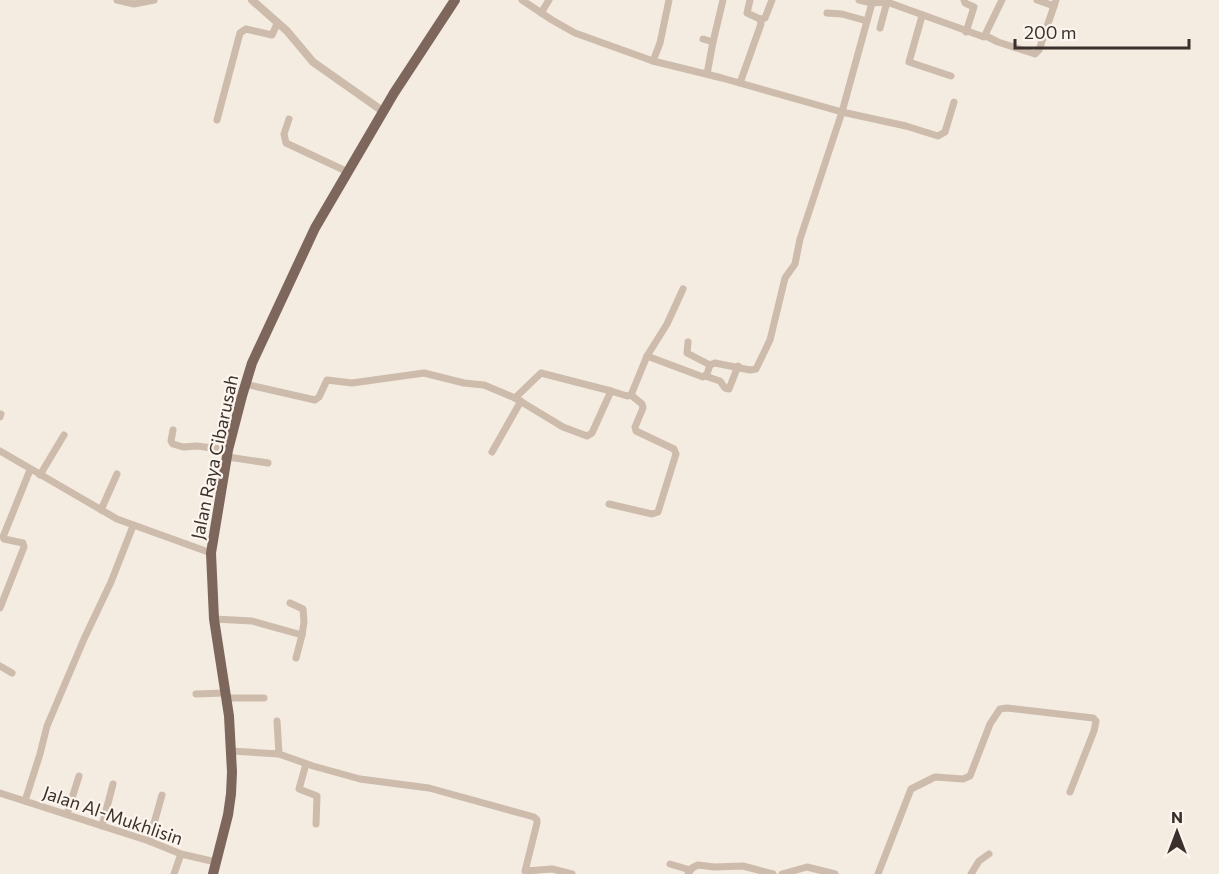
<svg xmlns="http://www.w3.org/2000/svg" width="1219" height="874" font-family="Commissioner,sans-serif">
	<rect width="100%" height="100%" fill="#f4ebe1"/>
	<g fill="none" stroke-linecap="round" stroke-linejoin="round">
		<g stroke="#cdbbac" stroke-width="7">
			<polyline points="117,0 134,4 154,0"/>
			<polyline points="522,0 552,20 575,33 653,61 722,78 842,112 906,126 938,136 945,132 954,102"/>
			<polyline points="859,0 872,3"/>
			<polyline points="964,0 965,3 974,7 966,32"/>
			<polyline points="1037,0 1054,6 1056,0"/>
			<polyline points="541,13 549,0"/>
			<polyline points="827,13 842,14 867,21"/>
			<polyline points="922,16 909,62 951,76"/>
			<polyline points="760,19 765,18 772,0"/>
			<polyline points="880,28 887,2 984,37 1002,0"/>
			<polyline points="986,36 998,42 1035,54 1039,50 1054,6"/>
			<polyline points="703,39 713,42 707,74"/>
			<polyline points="713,42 723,0"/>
			<polyline points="653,61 660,43 669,0"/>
			<polyline points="740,83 761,24 760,19 747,13 750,0"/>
			<polyline points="289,119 284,134 286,143 348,172"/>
			<polyline points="217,120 240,33 246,29 272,35 277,24"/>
			<polyline points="688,342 687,353 710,365"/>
			<polyline points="647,356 667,324 683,289"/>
			<polyline points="705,376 720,381 725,388 729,389 738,366"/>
			<polyline points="245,384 315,400 319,397 327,380 352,383 424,373 464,383 484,385 515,398 563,427 587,436 592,433 611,391 627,396 631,395 647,356 703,377 707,374 710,365 715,363 750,370 756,369 770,340 785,278 795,264 800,239 842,112 872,3 887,2 888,0"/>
			<polyline points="515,398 541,373 611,391"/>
			<polyline points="0,417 1,414"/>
			<polyline points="173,430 171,441 173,444 183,447 197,446 228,450"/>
			<polyline points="0,451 117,519 211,553"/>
			<polyline points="492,452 521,401"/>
			<polyline points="228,457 268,463"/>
			<polyline points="40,475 64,435"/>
			<polyline points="609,504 652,514 658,512 676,454 674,449 636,431 635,427 643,408 642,404 631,395"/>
			<polyline points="101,510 117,474"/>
			<polyline points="290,603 303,609 304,622 302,635"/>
			<polyline points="0,608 24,547 23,543 4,539 3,537 30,470"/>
			<polyline points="214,619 252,621 302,635 296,658"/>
			<polyline points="0,666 12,673"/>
			<polyline points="196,694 225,693"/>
			<polyline points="226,698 264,698"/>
			<polyline points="277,721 279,754"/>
			<polyline points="231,751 279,754 313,766 360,779 429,788 534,817 537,820 537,823 525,871 552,869 572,874"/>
			<polyline points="306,764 299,789 317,796 316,824"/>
			<polyline points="0,793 149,841 181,854 216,862"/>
			<polyline points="25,801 40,754 47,726 84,639 111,582 133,526"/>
			<polyline points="67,814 79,776"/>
			<polyline points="102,826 113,784"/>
			<polyline points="149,841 162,795"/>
			<polyline points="670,864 690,870"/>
			<polyline points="174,874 181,854"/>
			<polyline points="688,874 692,868 698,865 714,867 743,866 773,874"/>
			<polyline points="782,874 807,867 835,874"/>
			<polyline points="878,874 911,789 935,777 963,779 970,776 990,724 1000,709 1007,708 1093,718 1096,721 1094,731 1070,792"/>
			<polyline points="971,874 979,861 989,854"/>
		</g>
		<polyline stroke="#cdbbac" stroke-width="8" points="252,0 287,31 313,62 384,112"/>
		<polyline stroke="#7d675c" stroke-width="10" points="213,874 228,815 231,794 232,772 229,716 214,619 211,553 228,450 242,396 252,363 315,228 394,93 455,0"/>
	</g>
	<g text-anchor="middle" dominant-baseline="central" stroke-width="4.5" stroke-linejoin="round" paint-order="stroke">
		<g font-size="18" fill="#3b302b" stroke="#fbf5ee">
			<text transform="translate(214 457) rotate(-78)">Jalan Raya Cibarusah</text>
			<text transform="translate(113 815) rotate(19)">Jalan Al-Mukhlisin</text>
		</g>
	</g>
	<g transform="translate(1177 832)" stroke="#fbf5ee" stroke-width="4.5" paint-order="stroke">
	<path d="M0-4.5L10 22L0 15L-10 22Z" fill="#3b302b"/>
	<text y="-9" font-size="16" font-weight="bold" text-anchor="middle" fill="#3b302b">N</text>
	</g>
	<path d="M1015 39v9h174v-9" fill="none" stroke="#3b302b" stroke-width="3"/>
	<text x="1024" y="39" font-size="18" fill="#3b302b" stroke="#fbf5ee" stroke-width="4.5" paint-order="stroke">200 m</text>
</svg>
